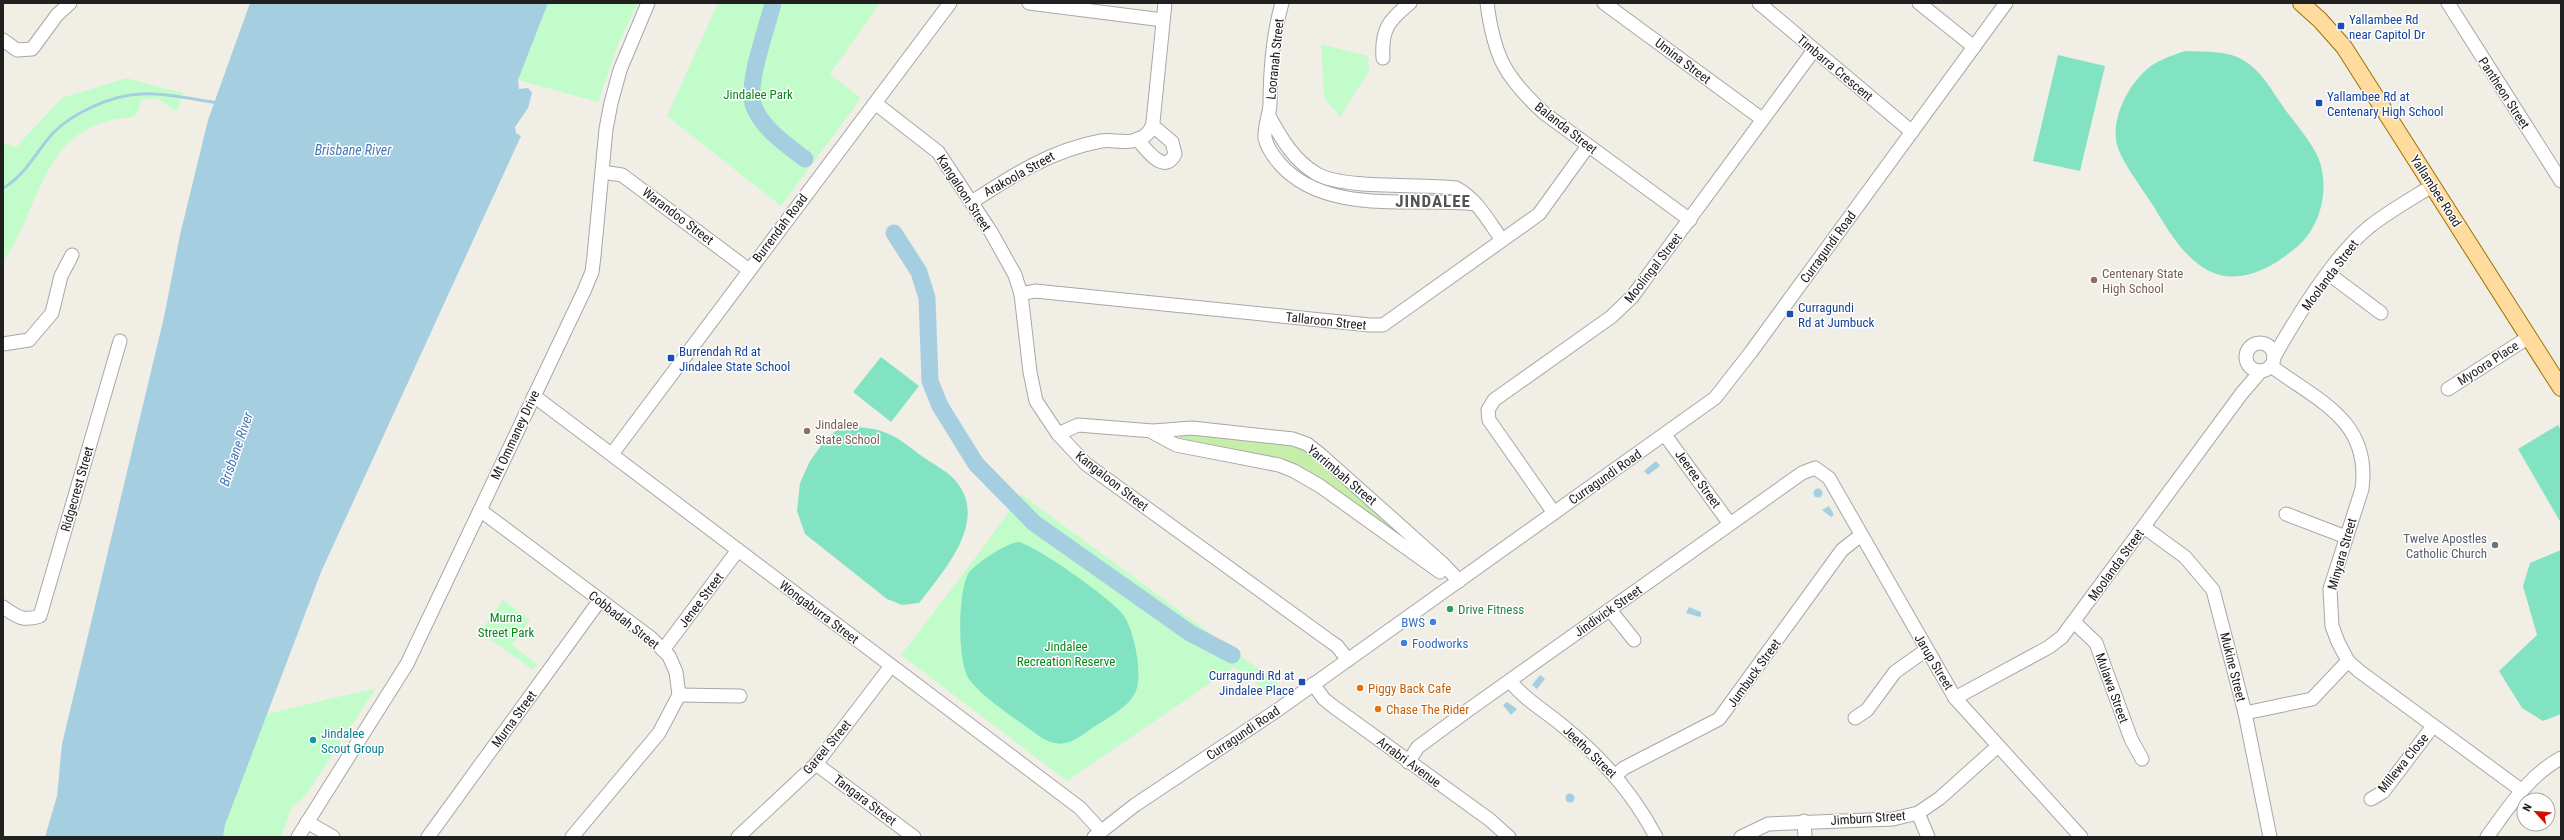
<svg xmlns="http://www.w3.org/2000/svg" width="2564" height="840" font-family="'Roboto Condensed',sans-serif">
	<rect width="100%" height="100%" fill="#f1eee6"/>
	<polygon fill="#c7edab" points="1180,433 1279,442 1307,449 1408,542 1293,463 1179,439"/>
	<g fill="#c3fccb">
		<polygon points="548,3 638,3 619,42 598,102 518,80"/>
		<polygon points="718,3 880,3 830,74 861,98 781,206 667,116"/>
		<polygon points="1321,44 1368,56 1369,71 1340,117 1324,97"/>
		<path d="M126 78 183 93 177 112 157 98 141 100C137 125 129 115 111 120 98 123 80 132 70 141 36 174 31 224 3 261V143L16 147 62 98Z"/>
		<polygon points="1021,494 1041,509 1280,685 1268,692 1234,667 1067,781 901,655 982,549"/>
		<polygon points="503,600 530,620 512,645 537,664 533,670 480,632"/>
		<polygon points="376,688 306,795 292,807 281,837 223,837 225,825 266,714"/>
	</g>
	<g fill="#82e3c3">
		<path d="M2185 51C2204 52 2226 50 2243 60 2262 71 2272 91 2284 108 2295 123 2310 140 2318 157 2330 186 2322 225 2298 246 2277 264 2249 282 2220 275 2189 267 2169 232 2154 207 2144 191 2124 165 2118 148 2109 122 2127 87 2146 70 2157 60 2171 56 2185 51Z"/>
		<polygon points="2058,55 2105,66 2080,171 2033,161"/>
		<polygon points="881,357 919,386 891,422 853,392"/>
		<polygon points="2558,425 2561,430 2561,523 2518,449"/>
		<path d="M853 427C887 428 897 437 923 457 933 464 945 470 953 478 992 518 944 571 919 603L902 605 887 599 805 534 797 511 800 483 810 461 825 440 838 429Z"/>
		<path d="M1019 542C1041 549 1104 594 1121 612 1134 626 1144 677 1135 693 1127 709 1105 719 1091 729 1073 741 1063 750 1042 738 1022 723 982 698 969 679 957 661 958 593 968 574 975 564 1006 543 1019 542Z"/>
		<polygon points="2561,550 2561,714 2543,721 2522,708 2499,671 2537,635 2523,586 2530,563"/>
	</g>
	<g fill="#a5cfe0">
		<polygon points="250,3 548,3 518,80 519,89 528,88 532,93 528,108 515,127 516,133 521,136 321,572 225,825 223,837 45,837 57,796 62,744 164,317 180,235 208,120"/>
		<polygon points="1656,461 1660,466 1648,475 1644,471"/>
		<circle cx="1818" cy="493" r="4.5"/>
		<polygon points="1829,506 1834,515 1831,517 1822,510"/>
		<polygon points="1689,607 1701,612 1701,616 1700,617 1686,613"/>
		<polygon points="1540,675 1545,679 1537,689 1532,685"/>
		<polygon points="1507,702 1517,709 1511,715 1503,705"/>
		<circle cx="1570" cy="798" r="4.5"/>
	</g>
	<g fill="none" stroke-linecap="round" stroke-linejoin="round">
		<path stroke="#a5cfe0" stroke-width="3" d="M3 188C26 175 37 150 54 132 64 122 77 114 90 108 137 85 167 95 217 103"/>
		<g stroke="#a5cfe0" stroke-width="17">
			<path d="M773 3C767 29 747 80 753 104 760 127 787 145 805 159"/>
			<polyline points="894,233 919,272 927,298 930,381 940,406 976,464 1034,523 1190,633 1232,655"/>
		</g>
		<defs>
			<g id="minor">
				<polyline points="1029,3 1163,20"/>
				<path d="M1282 3C1273 35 1270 72 1270 105 1269 116 1264 128 1265 138 1267 147 1274 157 1280 164 1326 216 1413 197 1476 204"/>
				<path d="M1487 3C1494 57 1505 77 1544 113L1690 220"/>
				<polyline points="1604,3 1762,119"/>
				<polyline points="1759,3 1912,132"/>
				<polyline points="1919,3 1974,47"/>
				<polyline points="2448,3 2561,181"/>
				<polyline points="3,40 17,50 32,49 57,15 70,3"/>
				<path d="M1383 58C1381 29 1389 20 1410 3"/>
				<polyline points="875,103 938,152 991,232 1015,275 1021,294 1030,372 1036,401 1058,434 1086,464 1327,639 1337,646 1348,660"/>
				<path d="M1269 116C1281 138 1294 161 1317 174 1347 190 1420 183 1456 188 1477 199 1489 222 1502 240"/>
				<path d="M1137 139C1146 149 1164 176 1175 154L1172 142 1153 126"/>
				<polyline points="602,172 622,175 749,270"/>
				<path d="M972 202C1013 175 1052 150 1101 141 1111 139 1122 143 1132 141 1143 139 1151 133 1153 122L1165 3"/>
				<polyline points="2329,274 2381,313"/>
				<polyline points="1021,294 1035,291 1370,325 1383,325 1539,214 1588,146"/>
				<circle cx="2260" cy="357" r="14"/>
				<polyline points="3,344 29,340 52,313 61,276 72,255"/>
				<path d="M2274 357C2296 318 2334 256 2369 227 2388 212 2411 199 2432 186"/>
				<path d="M2271 366C2318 401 2371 420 2362 489L2330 589 2332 626 2338 642 2348 661 2359 671 2521 790"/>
				<polyline points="2448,389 2529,337"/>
				<polyline points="534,396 1080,808 1101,831"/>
				<polyline points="1152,432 1176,445 1279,465 1294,471 1320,486 1440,572"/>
				<polyline points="1058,434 1078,425 1153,431 1192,428 1293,439 1307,444 1321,455 1442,563 1459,581"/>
				<polyline points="1665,435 1730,524"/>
				<polyline points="612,454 950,3"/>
				<polyline points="480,510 651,638 669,656 676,672 679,695 659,733 572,837"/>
				<polyline points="1554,513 1489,420 1488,410 1494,400 1611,317 1632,297 1814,50"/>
				<polyline points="2286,514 2346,537"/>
				<polyline points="2144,527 2185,557 2213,590 2245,713 2270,837"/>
				<path d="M3 607C16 616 23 622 40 616L120 341"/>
				<polyline points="1610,610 1634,640"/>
				<polyline points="2074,622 2096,643 2131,739 2142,759"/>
				<polyline points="663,650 738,550"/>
				<path d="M1510 681C1524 699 1545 711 1563 726 1601 757 1633 793 1656 837"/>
				<polyline points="1313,684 1324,699 1334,707 1490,820 1509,837"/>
				<polyline points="679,695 740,696"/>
				<polyline points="1955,698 2049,647 2062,637 2242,393 2261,371"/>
				<polyline points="2245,713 2312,699 2348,661"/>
				<polyline points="1855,718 1867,710 1895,672 1926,650"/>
				<polyline points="1408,762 1418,747 1471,708 1802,473 1815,468 1829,478 1955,698 2081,837"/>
				<polyline points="816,764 914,837"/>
				<polyline points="1616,775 1624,768 1719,719 1842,550 1861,535"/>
				<polyline points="2371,799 2383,792 2433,726"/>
				<polyline points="1918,813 1928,837"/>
				<polyline points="1804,821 1805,837"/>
				<polyline points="307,822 333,837"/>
				<polyline points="298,837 407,664 584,291 592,272 594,256 606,129 611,103 620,70 648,3"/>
				<polyline points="428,837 600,600"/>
				<polyline points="738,837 816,764 891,666"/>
				<polyline points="1094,837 1135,805 1279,709 1715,398 1751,352 2006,3"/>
				<polyline points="1741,837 1768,824 1893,819 1918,813 1940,798 1998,746"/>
				<path d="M2487 837C2509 807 2528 776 2561 758"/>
			</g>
			<polyline id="major" points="2301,3 2320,20 2344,47 2561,388"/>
		</defs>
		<use href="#minor" stroke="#a7a7a7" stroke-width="15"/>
		<use href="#major" stroke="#9d7200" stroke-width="18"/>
		<use href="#minor" stroke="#fff" stroke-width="13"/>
		<use href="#major" stroke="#ffdb9e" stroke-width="16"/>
	</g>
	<g fill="#1a4fb4" stroke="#fff" stroke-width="1.5">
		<rect x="2337" y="22" width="8" height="8" rx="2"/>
		<rect x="2315" y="99" width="8" height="8" rx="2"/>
		<rect x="1786" y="310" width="8" height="8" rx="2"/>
		<rect x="667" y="354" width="8" height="8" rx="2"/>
		<rect x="1298" y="678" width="8" height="8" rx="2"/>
	</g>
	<g fill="#8d6e63" stroke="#fff" stroke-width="1.5">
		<circle cx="2094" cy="280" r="4"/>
		<circle cx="807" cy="431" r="4"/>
	</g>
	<circle fill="#6b7280" stroke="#fff" stroke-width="1.5" cx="2495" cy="545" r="4"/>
	<circle fill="#2e9e5b" stroke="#fff" stroke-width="1.5" cx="1450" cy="609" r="4"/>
	<g fill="#3f7fe0" stroke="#fff" stroke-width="1.5">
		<circle cx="1433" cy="622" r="4"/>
		<circle cx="1404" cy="643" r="4"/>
	</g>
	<g fill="#e8710a" stroke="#fff" stroke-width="1.5">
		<circle cx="1360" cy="688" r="4"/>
		<circle cx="1378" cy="709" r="4"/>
	</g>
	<circle fill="#0f9aa8" stroke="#fff" stroke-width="1.5" cx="313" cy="740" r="4"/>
	<g text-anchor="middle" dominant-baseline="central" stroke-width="3" stroke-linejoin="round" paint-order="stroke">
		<g font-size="13" fill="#164399" stroke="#fff" text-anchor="start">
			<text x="2349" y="19">Yallambee Rd<tspan x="2349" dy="15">near Capitol Dr</tspan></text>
			<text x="2327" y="96">Yallambee Rd at<tspan x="2327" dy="15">Centenary High School</tspan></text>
			<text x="1798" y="307">Curragundi<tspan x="1798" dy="15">Rd at Jumbuck</tspan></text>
			<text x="679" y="351">Burrendah Rd at<tspan x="679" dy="15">Jindalee State School</tspan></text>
			<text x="1294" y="675" text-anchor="end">Curragundi Rd at<tspan x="1294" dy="15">Jindalee Place</tspan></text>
		</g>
		<g font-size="13" fill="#202020" stroke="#fff">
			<text transform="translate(1275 59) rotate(-84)">Looranah Street</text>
			<text transform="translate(1683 61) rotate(37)">Umina Street</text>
			<text transform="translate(1835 68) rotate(40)">Timbarra Crescent</text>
			<text transform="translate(2504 93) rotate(57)">Pantheon Street</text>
			<text transform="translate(1566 128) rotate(38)">Balanda Street</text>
			<text transform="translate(1019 174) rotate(-29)">Arakoola Street</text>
			<text transform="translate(2436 191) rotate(57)">Yallambee Road</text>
			<text transform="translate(964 193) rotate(57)">Kangaloon Street</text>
			<text transform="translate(678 216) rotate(37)">Warandoo Street</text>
			<text transform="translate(780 228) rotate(-53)">Burrendah Road</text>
			<text transform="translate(1828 247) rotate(-54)">Curragundi Road</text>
			<text transform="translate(1653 268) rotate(-52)">Moolingal Street</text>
			<text transform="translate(2330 275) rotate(-53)">Moolanda Street</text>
			<text transform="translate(1326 321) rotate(6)">Tallaroon Street</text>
			<text transform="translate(2488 363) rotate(-33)">Myoora Place</text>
			<text transform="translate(515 435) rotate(-65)">Mt Ommaney Drive</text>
			<text transform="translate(1342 475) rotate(40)">Yarrimbah Street</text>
			<text transform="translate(1605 477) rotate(-35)">Curragundi Road</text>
			<text transform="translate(1698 479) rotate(54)">Jeeree Street</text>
			<text transform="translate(1112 481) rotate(38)">Kangaloon Street</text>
			<text transform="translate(77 489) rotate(-74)">Ridgecrest Street</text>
			<text transform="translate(2342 554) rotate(-74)">Minyara Street</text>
			<text transform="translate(2116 565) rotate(-54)">Moolanda Street</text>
			<text transform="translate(701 600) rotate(-53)">Jenee Street</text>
			<text transform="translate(1608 611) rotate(-35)">Jindivick Street</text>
			<text transform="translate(819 612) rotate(37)">Wongaburra Street</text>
			<text transform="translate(624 620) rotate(38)">Cobbadah Street</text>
			<text transform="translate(1934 662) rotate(59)">Jarup Street</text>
			<text transform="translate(2233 667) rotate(76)">Mukine Street</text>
			<text transform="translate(1754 673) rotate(-54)">Jumbuck Street</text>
			<text transform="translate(2112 688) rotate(70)">Mulawa Street</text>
			<text transform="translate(514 719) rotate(-54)">Murna Street</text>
			<text transform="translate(1243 733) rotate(-34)">Curragundi Road</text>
			<text transform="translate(827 747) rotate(-50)">Gareel Street</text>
			<text transform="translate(1590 752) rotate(44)">Jeetho Street</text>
			<text transform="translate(1409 762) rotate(36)">Arrabri Avenue</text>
			<text transform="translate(2403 763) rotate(-51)">Millewa Close</text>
			<text transform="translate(865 800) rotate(37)">Tangara Street</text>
			<text transform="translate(1868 818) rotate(-4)">Jimburn Street</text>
		</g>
		<g font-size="13" fill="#078619" stroke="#fff">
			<text x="758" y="94">Jindalee Park</text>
			<text x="506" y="617">Murna<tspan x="506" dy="15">Street Park</tspan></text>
			<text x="1066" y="646">Jindalee<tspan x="1066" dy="15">Recreation Reserve</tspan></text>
		</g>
		<g font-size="13" fill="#785e54" stroke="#fff" text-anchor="start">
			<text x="2102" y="273">Centenary State<tspan x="2102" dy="15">High School</tspan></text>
			<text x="815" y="424">Jindalee<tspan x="815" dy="15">State School</tspan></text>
		</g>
		<g font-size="13" fill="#5b616d" stroke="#fff" text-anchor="end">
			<text x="2487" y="538">Twelve Apostles<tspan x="2487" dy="15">Catholic Church</tspan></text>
		</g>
		<g font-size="13" fill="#27864d" stroke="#fff" text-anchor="start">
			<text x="1458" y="609">Drive Fitness</text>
		</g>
		<g font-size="13" fill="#366cbe" stroke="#fff" text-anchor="end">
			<text x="1425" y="622">BWS</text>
			<text x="1412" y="643" text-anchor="start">Foodworks</text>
		</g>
		<g font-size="13" fill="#c56008" stroke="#fff" text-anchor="start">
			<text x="1368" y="688">Piggy Back Cafe</text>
			<text x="1386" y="709">Chase The Rider</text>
		</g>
		<g font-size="13" fill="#0d838f" stroke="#fff" text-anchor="start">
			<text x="321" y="733">Jindalee<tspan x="321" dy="15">Scout Group</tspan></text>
		</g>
		<g font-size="14" font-style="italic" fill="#4777b5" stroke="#fff">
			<text x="353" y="150">Brisbane River</text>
			<text transform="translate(236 449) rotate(-71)">Brisbane River</text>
		</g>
		<g font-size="17" font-weight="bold" letter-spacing="1" fill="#535353" stroke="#fff">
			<text x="1433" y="201">JINDALEE</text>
		</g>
	</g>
	<rect width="2564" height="840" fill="none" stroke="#202020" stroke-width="8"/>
	<g transform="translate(2536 812) rotate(297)"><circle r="19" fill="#ffffff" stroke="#a6a6a6"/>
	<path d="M0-3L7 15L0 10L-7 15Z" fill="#d10d00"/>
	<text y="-6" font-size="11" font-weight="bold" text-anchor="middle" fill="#202020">N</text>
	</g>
</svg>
